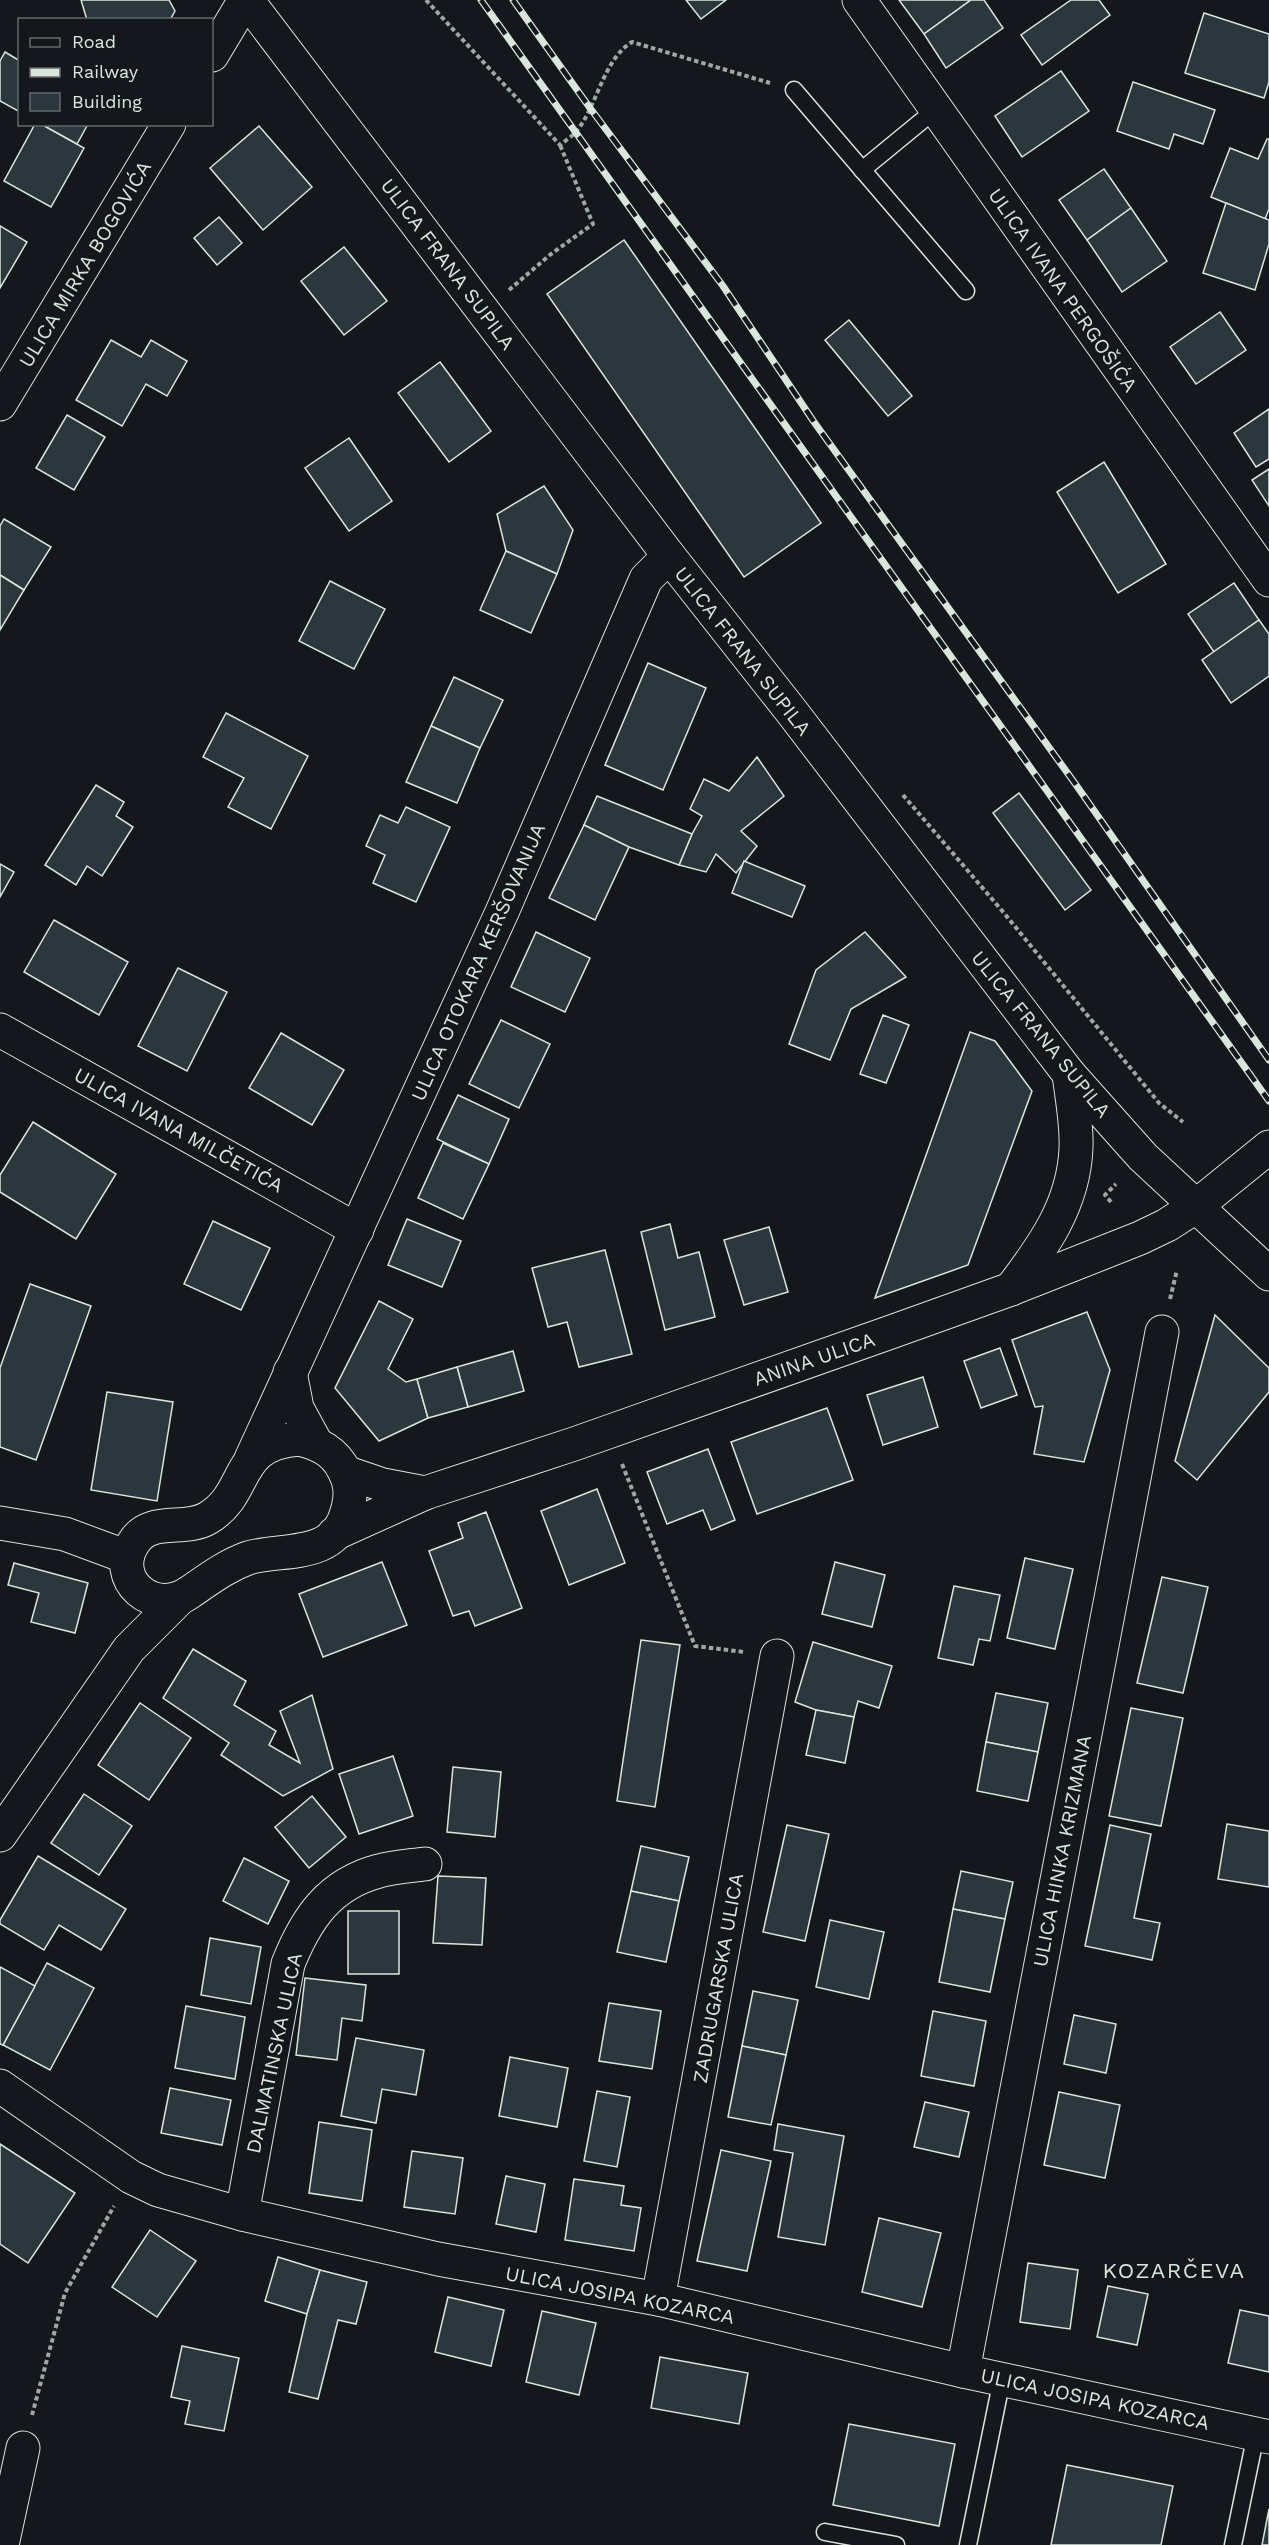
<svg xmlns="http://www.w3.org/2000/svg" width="1269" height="2545" font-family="'Work Sans',sans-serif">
	<rect width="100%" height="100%" fill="#14181c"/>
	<g fill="#2c363c" stroke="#d8e6dc" stroke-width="1.5">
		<polygon points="81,0 169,0 175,11 170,20 87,20"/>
		<polygon points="686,0 726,0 701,19"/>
		<polygon points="899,0 971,0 924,34"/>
		<polygon points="971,0 984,0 1003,28 946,68 924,34"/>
		<polygon points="1071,0 1099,0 1110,15 1042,65 1021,35"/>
		<polygon points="1204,13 1269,34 1269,82 1264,98 1185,73"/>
		<polygon points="5,52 20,61 20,112 0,101 0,61"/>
		<polygon points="1061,71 1089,111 1022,157 995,116"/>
		<polygon points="1133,82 1215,110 1203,144 1174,134 1169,149 1117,131"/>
		<polygon points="35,124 41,124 84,148 51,207 4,181"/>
		<polygon points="41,124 88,124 77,144"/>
		<polygon points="259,126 312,187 263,230 210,168"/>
		<polygon points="1267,139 1269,139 1269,209 1265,219 1211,197 1230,148 1258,159"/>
		<polygon points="1104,169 1131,208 1087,240 1059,200"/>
		<polygon points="1226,203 1269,220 1269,244 1255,290 1203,273"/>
		<polygon points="1131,208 1167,261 1122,292 1087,240"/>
		<polygon points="219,217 242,243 217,265 194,238"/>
		<polygon points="0,226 27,242 0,288"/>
		<polygon points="624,240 821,523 744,577 547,294"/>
		<polygon points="344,247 387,301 344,335 301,281"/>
		<polygon points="1220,312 1246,350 1196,384 1170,347"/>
		<polygon points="849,320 912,396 888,416 825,340"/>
		<polygon points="111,340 141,357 151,340 187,361 167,396 146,384 122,426 76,400"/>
		<polygon points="440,362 491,431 449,462 398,393"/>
		<polygon points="1269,409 1269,459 1256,467 1234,433"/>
		<polygon points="67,415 105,437 74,490 36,468"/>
		<polygon points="349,438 392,501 349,531 305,468"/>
		<polygon points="1104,462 1166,564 1118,593 1057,492"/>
		<polygon points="1269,469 1269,506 1252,480"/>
		<polygon points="544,486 573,530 557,574 506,551 497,514"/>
		<polygon points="4,519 51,547 24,590 0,575 0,526"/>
		<polygon points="506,551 557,574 531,633 480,610"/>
		<polygon points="0,575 24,590 0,630"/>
		<polygon points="330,581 385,609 354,669 299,641"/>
		<polygon points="1234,583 1259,620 1214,652 1188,614"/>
		<polygon points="1259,620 1269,634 1269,676 1231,703 1202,660"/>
		<polygon points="648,663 706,688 663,790 605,765"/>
		<polygon points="454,677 503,700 480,748 431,726"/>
		<polygon points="226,713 308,756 271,829 228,807 244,778 203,757"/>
		<polygon points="431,726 480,748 457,803 406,782"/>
		<polygon points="757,757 784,796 741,831 757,846 736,873 716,854 706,872 679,865 692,834 702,816 690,809 704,779 729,791"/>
		<polygon points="96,785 124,802 116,816 133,827 102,876 87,866 76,885 45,865"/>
		<polygon points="1019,793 1091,890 1065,910 993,813"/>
		<polygon points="597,796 692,834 679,865 629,847 584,825"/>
		<polygon points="406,807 450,827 416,902 373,883 385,855 366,846 380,815 398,823"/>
		<polygon points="584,825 629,847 595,920 549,898"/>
		<polygon points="744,861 805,886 792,917 732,893"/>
		<polygon points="0,864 14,872 0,897"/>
		<polygon points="54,920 128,962 99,1015 24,972"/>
		<polygon points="536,932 590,958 565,1012 511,987"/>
		<polygon points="865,932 906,977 851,1009 830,1060 789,1044 816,970"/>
		<polygon points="178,968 227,992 187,1071 138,1046"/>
		<polygon points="883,1015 909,1025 886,1083 860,1074"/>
		<polygon points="501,1020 550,1044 519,1108 469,1084"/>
		<polygon points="970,1032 995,1041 1032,1091 968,1265 875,1298"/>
		<polygon points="281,1033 344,1070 312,1125 249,1088"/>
		<polygon points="458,1095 509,1119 489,1164 437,1139"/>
		<polygon points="33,1122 116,1174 76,1239 0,1192 0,1175"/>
		<polygon points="443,1143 489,1164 463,1219 418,1198"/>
		<polygon points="407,1219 461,1241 442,1287 388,1265"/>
		<polygon points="213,1221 270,1248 241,1310 184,1284"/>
		<polygon points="670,1224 678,1258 699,1252 715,1317 665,1330 641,1232"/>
		<polygon points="769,1227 788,1292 744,1305 724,1240"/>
		<polygon points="605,1250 632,1354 579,1367 567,1322 548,1327 532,1268"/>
		<polygon points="30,1284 91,1306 36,1460 0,1447 0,1368"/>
		<polygon points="379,1301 413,1319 388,1369 406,1382 417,1379 428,1418 379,1441 335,1388"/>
		<polygon points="1087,1312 1110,1370 1084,1462 1034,1454 1043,1406 1035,1407 1012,1340"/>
		<polygon points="1215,1315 1269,1368 1269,1392 1197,1480 1175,1461"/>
		<polygon points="1000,1348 1017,1395 981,1408 964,1361"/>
		<polygon points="513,1351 524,1391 468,1407 457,1367"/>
		<polygon points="457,1367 468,1407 428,1418 417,1379"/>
		<polygon points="923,1377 938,1427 883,1445 867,1395"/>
		<polygon points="107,1392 173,1402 157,1501 91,1490"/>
		<polygon points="827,1408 853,1480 757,1514 731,1442"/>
		<polygon points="708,1449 735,1520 711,1530 703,1510 667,1524 647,1472"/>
		<polygon points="597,1489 625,1563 569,1585 541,1511"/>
		<polygon points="486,1512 522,1608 475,1626 469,1611 453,1616 429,1551 463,1538 458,1523"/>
		<polygon points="1025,1558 1073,1569 1055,1649 1007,1638"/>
		<polygon points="382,1562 407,1625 323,1657 299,1594"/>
		<polygon points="835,1562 885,1575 872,1627 822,1614"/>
		<polygon points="14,1563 88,1583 75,1633 31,1622 39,1593 8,1585"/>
		<polygon points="1162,1577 1208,1587 1183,1693 1137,1683"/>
		<polygon points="954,1586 1000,1595 990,1641 979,1639 973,1665 938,1658"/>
		<polygon points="641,1640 680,1645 655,1807 617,1801"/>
		<polygon points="813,1642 892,1666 879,1708 858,1701 854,1717 816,1710 795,1702"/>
		<polygon points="193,1649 246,1681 234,1705 276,1731 269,1745 300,1763 280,1711 312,1695 333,1769 283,1796 221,1755 229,1743 163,1698"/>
		<polygon points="996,1693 1048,1703 1038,1752 986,1742"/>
		<polygon points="140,1703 191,1738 149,1800 98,1765"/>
		<polygon points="1131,1708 1183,1718 1161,1826 1109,1816"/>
		<polygon points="816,1710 854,1717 845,1763 806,1755"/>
		<polygon points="986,1742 1038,1752 1028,1801 977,1791"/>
		<polygon points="393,1756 413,1816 359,1834 339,1774"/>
		<polygon points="453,1767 501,1772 495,1837 447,1832"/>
		<polygon points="84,1794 132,1826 99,1875 51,1843"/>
		<polygon points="312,1796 346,1837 309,1868 275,1827"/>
		<polygon points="1227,1824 1269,1831 1269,1887 1218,1879"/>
		<polygon points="787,1825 829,1834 805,1941 763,1932"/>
		<polygon points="1110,1825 1151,1834 1134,1918 1160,1923 1152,1960 1085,1946"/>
		<polygon points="641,1846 689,1857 679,1901 631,1891"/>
		<polygon points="38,1856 126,1909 101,1950 59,1925 44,1950 0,1924 0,1920"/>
		<polygon points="244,1858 289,1881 268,1924 223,1901"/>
		<polygon points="961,1871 1013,1882 1005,1919 953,1909"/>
		<polygon points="438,1876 486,1878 482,1945 433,1943"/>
		<polygon points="631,1891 679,1901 666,1962 617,1952"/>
		<polygon points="953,1909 1005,1919 990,1992 939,1982"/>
		<rect x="348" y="1911" width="51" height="63"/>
		<polygon points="830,1920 884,1932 869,1999 816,1987"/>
		<polygon points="210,1938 261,1947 251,2004 201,1995"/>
		<polygon points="47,1963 94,1988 50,2070 3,2045"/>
		<polygon points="0,1967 35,1986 3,2045 0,2044"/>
		<polygon points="305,1978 366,1985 362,2021 342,2018 337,2060 296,2055"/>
		<polygon points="753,1991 798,2000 786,2055 742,2046"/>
		<polygon points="609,2003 661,2011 652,2069 599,2061"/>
		<polygon points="186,2006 245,2017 235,2079 175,2068"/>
		<polygon points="933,2011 986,2021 974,2086 921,2076"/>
		<polygon points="1074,2015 1116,2024 1106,2073 1064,2064"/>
		<polygon points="356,2038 424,2050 416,2095 382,2089 376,2123 341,2116"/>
		<polygon points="742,2046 786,2055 771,2125 728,2117"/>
		<polygon points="510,2057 568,2068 557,2127 499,2116"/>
		<polygon points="170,2088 231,2100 222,2145 161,2133"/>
		<polygon points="597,2091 630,2097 617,2167 584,2161"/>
		<polygon points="1059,2092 1120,2105 1105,2178 1044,2165"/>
		<polygon points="925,2102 969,2112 959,2157 914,2147"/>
		<polygon points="319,2122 372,2130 362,2201 309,2193"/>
		<polygon points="778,2124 844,2136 825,2245 778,2237 793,2153 774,2150"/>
		<polygon points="0,2144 75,2193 28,2263 0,2244"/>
		<polygon points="721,2150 771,2161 747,2271 697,2261"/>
		<polygon points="412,2151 463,2158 455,2214 404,2207"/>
		<polygon points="506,2176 545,2184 536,2232 496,2224"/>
		<polygon points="574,2179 624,2186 621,2205 641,2208 634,2251 565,2240"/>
		<polygon points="879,2218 941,2233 922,2307 862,2292"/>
		<polygon points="150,2230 196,2261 157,2317 112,2287"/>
		<polygon points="278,2257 320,2270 307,2314 265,2301"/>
		<polygon points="1028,2263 1078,2270 1070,2329 1020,2322"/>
		<polygon points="320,2270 367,2282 356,2324 338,2320 318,2399 289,2392 307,2314"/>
		<polygon points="1108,2286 1148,2294 1137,2345 1097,2337"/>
		<polygon points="448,2297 504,2310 491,2366 435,2352"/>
		<polygon points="1240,2310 1269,2316 1269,2372 1228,2363"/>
		<polygon points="542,2311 596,2323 579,2395 526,2382"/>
		<polygon points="182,2346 239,2358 224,2431 185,2424 190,2401 171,2397"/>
		<polygon points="660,2357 748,2373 739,2424 651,2408"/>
		<polygon points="849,2424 955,2444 939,2526 833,2505"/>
		<polygon points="1067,2465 1173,2486 1161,2545 1051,2545"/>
		<polygon points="1269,2509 1269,2545 1262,2545"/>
	</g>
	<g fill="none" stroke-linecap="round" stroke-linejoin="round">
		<defs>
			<g id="lane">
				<polyline points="794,90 966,291"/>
				<polyline points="862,170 935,110"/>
				<polyline points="825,2532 896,2545"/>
				<polyline points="968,2545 1002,2379"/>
				<polyline points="1233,2545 1256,2434"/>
			</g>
			<g id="street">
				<polyline points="859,0 1269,580"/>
				<polyline points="212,55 245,0"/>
				<polyline points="0,404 169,124"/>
				<polyline points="0,1030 357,1230"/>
				<polyline points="0,2086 131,2177 158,2190 242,2214 438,2259 658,2299 963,2371 1269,2437"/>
				<path d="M242 2214 288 1964C306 1919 329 1884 379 1871 393 1867 410 1866 425 1864"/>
				<polyline points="658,2299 777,1656"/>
				<polyline points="963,2371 1162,1332"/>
				<polyline points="2,2545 23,2448"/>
			</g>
			<g id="secondary">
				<polyline points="247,0 669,556 792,712 1069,1074 1143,1157 1269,1274"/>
				<path d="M1011 1289C1043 1247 1074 1204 1076 1148 1077 1123 1072 1099 1069 1074"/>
				<polyline points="290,1372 297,1408 316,1443"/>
				<path d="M299 1439C323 1444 340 1455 348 1480 352 1492 350 1503 346 1515 333 1559 282 1548 248 1558 226 1566 209 1579 190 1592 154 1618 109 1579 134 1542 150 1516 185 1532 208 1518 251 1492 232 1444 299 1439Z"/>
				<polyline points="251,1459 502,912 646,579 669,556"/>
				<polyline points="345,1472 383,1485 425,1493"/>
				<polyline points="0,1523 65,1534 127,1557"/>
				<polyline points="334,1534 425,1493 574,1444 891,1332 1011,1289 1140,1238 1167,1225 1195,1207 1269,1147"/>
				<polyline points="0,1835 129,1649 179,1599"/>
			</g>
		</defs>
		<use href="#lane" stroke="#d8e6dc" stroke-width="19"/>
		<use href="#street" stroke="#d8e6dc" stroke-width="35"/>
		<use href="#secondary" stroke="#d8e6dc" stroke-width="35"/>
		<g stroke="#9da8a2" stroke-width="4" stroke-dasharray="4.5 3" stroke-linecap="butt">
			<path d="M426 0 560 145C565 141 571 137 575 133 597 108 603 59 632 42L770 83"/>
			<polyline points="509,290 551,254 593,224 560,145"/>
			<polyline points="903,795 1004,913 1159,1103 1183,1122"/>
			<polyline points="1111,1202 1105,1195 1116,1184"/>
			<polyline points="1170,1299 1177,1270"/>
			<polyline points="622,1464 695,1646 744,1652"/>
			<polyline points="32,2415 65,2293 114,2206"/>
		</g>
		<use href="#lane" stroke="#14181c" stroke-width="16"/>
		<use href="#street" stroke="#14181c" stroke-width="33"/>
		<use href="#secondary" stroke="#14181c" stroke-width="33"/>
		<defs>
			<g id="rail">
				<polyline points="481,0 1269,1101"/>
				<polyline points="513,0 590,108 723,286 814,422 1074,782 1269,1060"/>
			</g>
		</defs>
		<use href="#rail" stroke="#d8e6dc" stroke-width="7"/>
		<use href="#rail" stroke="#14181c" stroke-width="4.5" stroke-dasharray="14" stroke-linecap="butt"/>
	</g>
	<g text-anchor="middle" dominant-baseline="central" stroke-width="4.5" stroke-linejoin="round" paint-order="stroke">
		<g font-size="20" fill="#d8e6dc" stroke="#14181c">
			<text transform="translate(85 264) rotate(-59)">ULICA MIRKA BOGOVIĆA</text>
			<text transform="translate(448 264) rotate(53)">ULICA FRANA SUPILA</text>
			<text transform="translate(1063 290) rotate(55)">ULICA IVANA PERGOŠIĆA</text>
			<text transform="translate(743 651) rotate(52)">ULICA FRANA SUPILA</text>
			<text transform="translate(478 962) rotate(-66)">ULICA OTOKARA KERŠOVANIJA</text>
			<text transform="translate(1041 1034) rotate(51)">ULICA FRANA SUPILA</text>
			<text transform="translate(179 1130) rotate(29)">ULICA IVANA MILČETIĆA</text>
			<text transform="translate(814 1359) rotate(-19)">ANINA ULICA</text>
			<text transform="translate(1062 1851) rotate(-79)">ULICA HINKA KRIZMANA</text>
			<text transform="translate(718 1978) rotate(-80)">ZADRUGARSKA ULICA</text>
			<text transform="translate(274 2053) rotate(-78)">DALMATINSKA ULICA</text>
			<text transform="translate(620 2295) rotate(11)">ULICA JOSIPA KOZARCA</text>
			<text transform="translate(1095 2399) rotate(12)">ULICA JOSIPA KOZARCA</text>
		</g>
		<g font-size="22" letter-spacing="1.5" fill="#d8e6dc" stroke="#14181c">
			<text x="1174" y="2270">KOZARČEVA</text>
		</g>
	</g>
	<rect x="18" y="18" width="195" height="108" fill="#14181c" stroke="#626a69" stroke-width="1.5"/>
	<rect x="30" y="38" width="30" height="9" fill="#14181c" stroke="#626a69" stroke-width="1.5"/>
	<text x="72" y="48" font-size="18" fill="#d8e6dc">Road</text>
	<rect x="30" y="68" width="30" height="9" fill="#d8e6dc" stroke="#626a69" stroke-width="1.5"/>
	<text x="72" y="78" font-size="18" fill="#d8e6dc">Railway</text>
	<rect x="30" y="93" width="30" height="18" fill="#2c363c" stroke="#626a69" stroke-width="1.5"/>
	<text x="72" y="108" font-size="18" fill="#d8e6dc">Building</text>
</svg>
